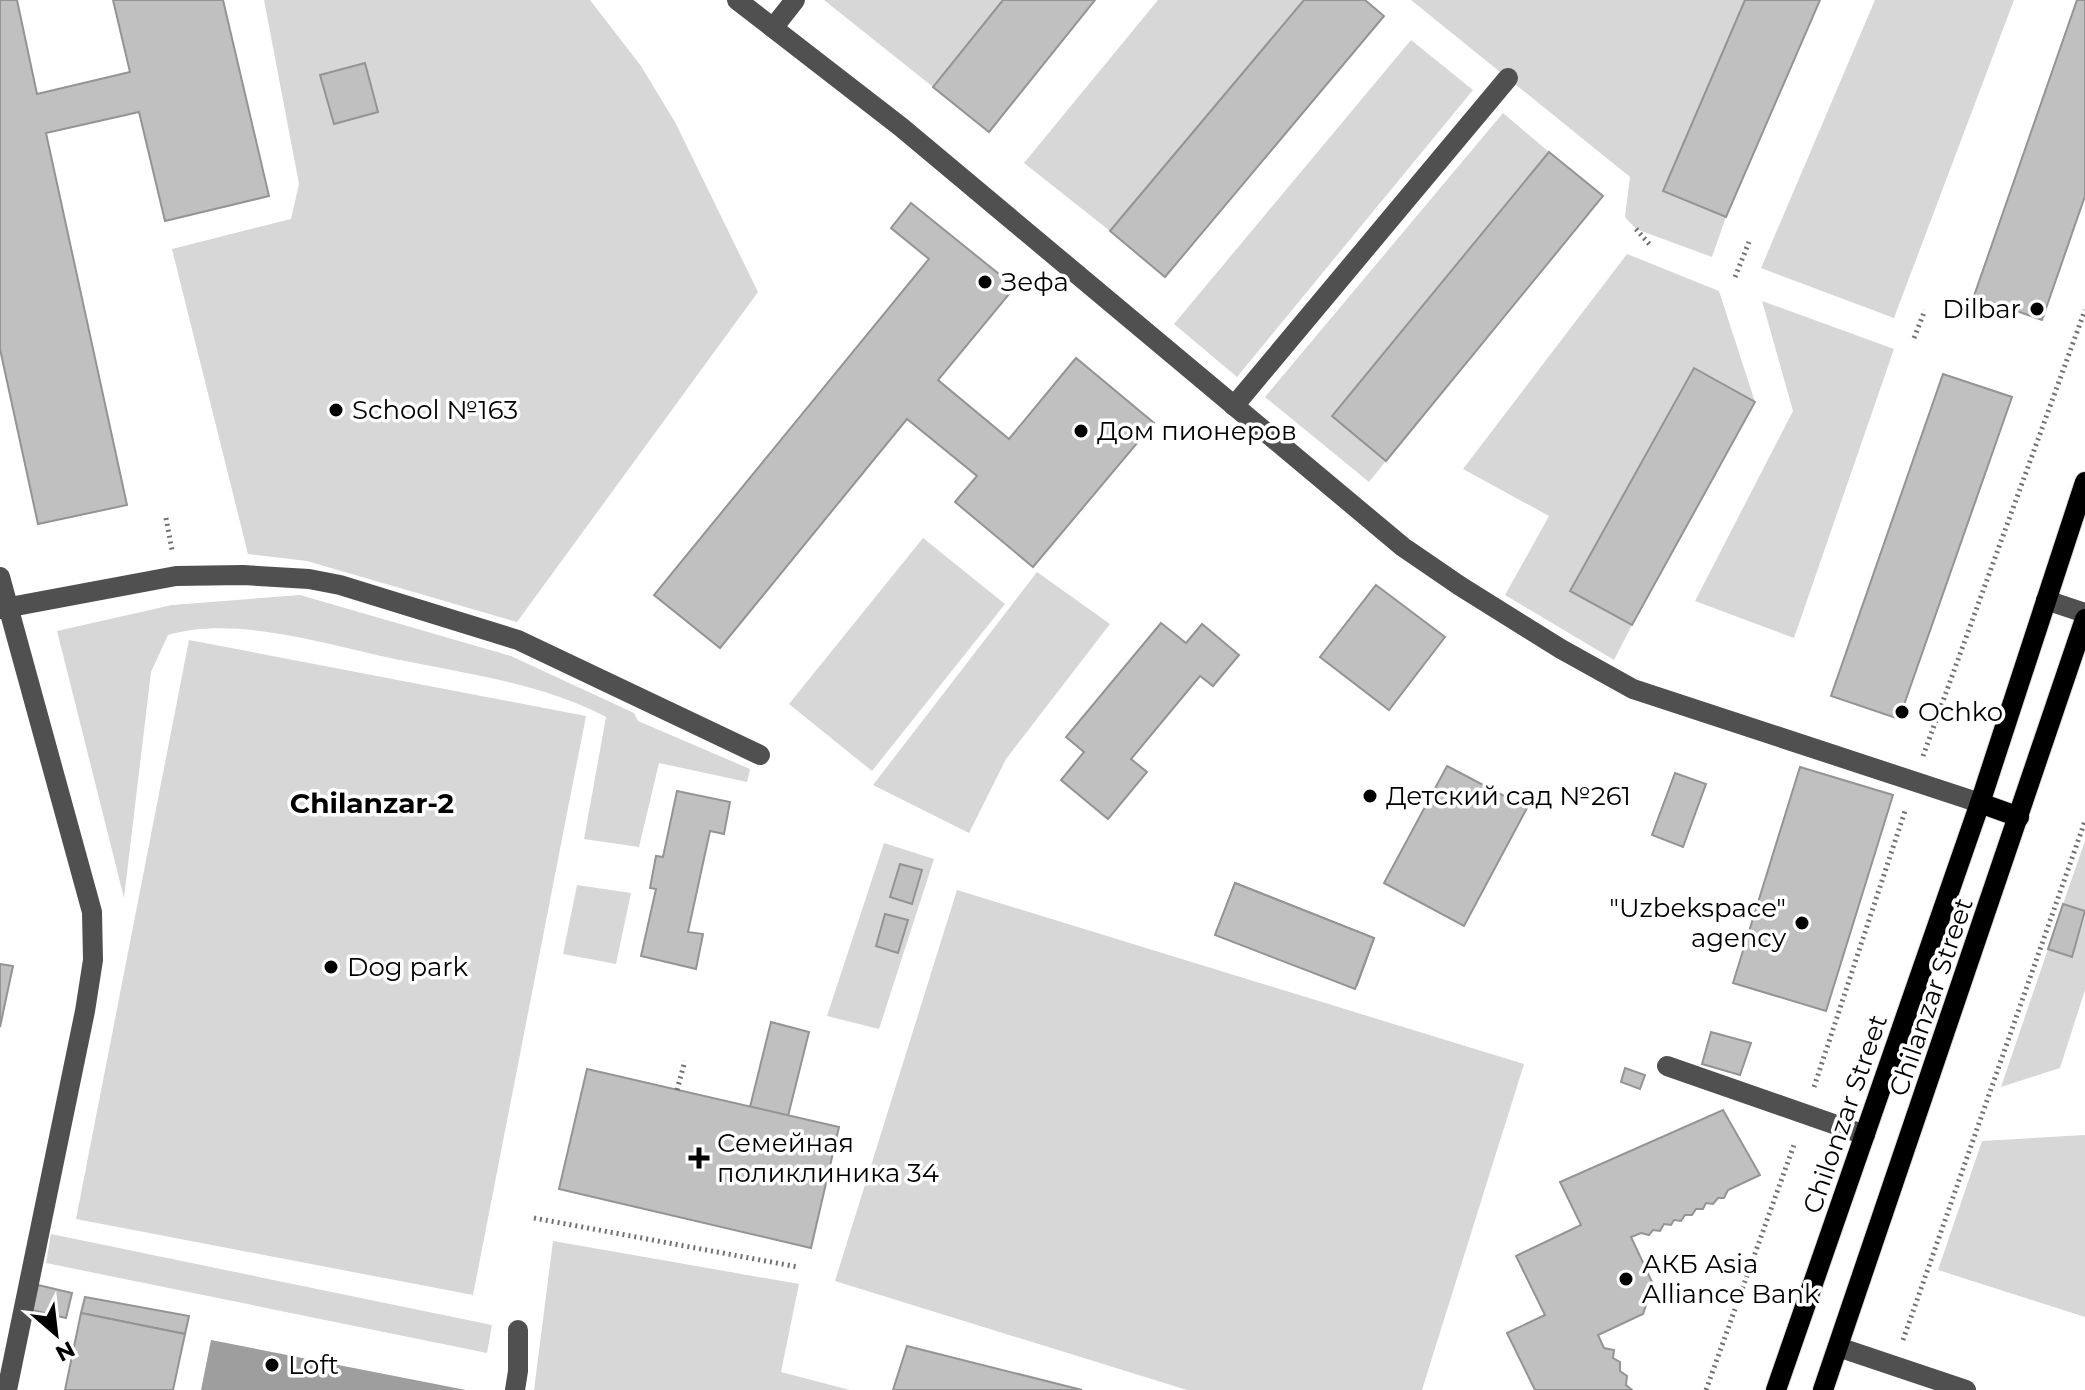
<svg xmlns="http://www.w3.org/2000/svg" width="2085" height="1390" font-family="Montserrat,sans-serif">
	<rect width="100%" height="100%" fill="#fff"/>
	<g fill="#d7d7d7">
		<polygon points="264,0 590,0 641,66 675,122 758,292 517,622 307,561 248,554 172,249 291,219 299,184"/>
		<polygon points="824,0 1003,0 933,87"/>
		<polygon points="1158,0 1304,0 1110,231 1024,163"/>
		<polygon points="1411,0 1745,0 1663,190 1726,217 1712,257 1636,229 1625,217 1630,177"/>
		<polygon points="1875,0 2014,0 1894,318 1761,268"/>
		<polygon points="1411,40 1473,90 1237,377 1174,324"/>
		<polygon points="1503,113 1549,152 1332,416 1386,461 1369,482 1265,397"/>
		<polygon points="1627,254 1719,291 1755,402 1693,368 1570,590 1632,625 1614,660 1505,595 1549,516 1463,469"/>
		<polygon points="1762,301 1894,349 1794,638 1695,601 1793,411"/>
		<polygon points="923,538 1005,604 872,771 789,704"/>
		<polygon points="1037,572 1110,624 1006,759 969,833 873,785"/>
		<path d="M300 595 511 656 634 713 638 721 750 769 747 782 659 763 639 847 584 839 606 717C544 684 464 673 395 659 327 645 236 615 168 635L151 672 124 898 57 631 172 605Z"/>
		<polygon points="189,640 586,716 473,1295 76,1219"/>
		<polygon points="2085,841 2085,911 2063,904"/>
		<polygon points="884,843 934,859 879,1029 827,1016"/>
		<polygon points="577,885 631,893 616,964 563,954"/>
		<polygon points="957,890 1524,1064 1422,1390 1187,1390 835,1281"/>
		<polygon points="2085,917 2085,990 2060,1068 2001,1087 2048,949 2072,957"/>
		<polygon points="2085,1135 2085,1317 1938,1270 1982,1141"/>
		<polygon points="51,1234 492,1325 487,1353 46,1263"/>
		<polygon points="553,1241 799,1284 781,1372 850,1390 534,1390"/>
	</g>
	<polygon fill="#9e9e9e" points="211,1340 466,1390 201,1390"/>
	<g fill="#c0c0c0" stroke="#949494" stroke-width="2">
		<polygon points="0,0 17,0 37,94 130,72 113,0 223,0 269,196 165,221 139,112 46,133 127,505 38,524 0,349"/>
		<polygon points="1003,0 1095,0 989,132 933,87"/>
		<polygon points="1304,0 1365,0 1384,16 1165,277 1110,231"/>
		<polygon points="1745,0 1820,0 1726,217 1663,191"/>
		<polygon points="2077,0 2085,0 2085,196 2042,320 1974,296"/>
		<polygon points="365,63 378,112 334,124 320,75"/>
		<polygon points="1549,152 1603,196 1386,461 1332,416"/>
		<polygon points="911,203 1015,287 938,380 1009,439 1076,358 1154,423 1033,567 955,502 977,476 907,419 720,648 654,595 929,259 891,228"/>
		<polygon points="1694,368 1755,402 1632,625 1570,591"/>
		<polygon points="1943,374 2012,397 1899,719 1831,696"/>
		<polygon points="1376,585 1445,637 1389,710 1320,657"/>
		<polygon points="1161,623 1186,643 1202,624 1239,655 1213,686 1200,676 1131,759 1147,772 1108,819 1061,780 1084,752 1066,737"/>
		<polygon points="1447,766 1527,808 1464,926 1384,883"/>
		<polygon points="1800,767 1893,795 1826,1011 1733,983"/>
		<polygon points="1675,773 1706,784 1683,847 1652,835"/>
		<polygon points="677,791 730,802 724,834 710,831 688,932 703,934 696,969 641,956 656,889 650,888 656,856 663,857"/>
		<polygon points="900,864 922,870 912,904 890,897"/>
		<polygon points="1235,883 1374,938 1357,985 1217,931"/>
		<polygon points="1235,883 1374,938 1355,989 1215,935"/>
		<polygon points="2063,904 2085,911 2072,957 2048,949"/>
		<polygon points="885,914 908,920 898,953 876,946"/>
		<polygon points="0,964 13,966 0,1027"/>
		<polygon points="771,1022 809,1032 788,1116 750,1107"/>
		<polygon points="1711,1032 1751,1043 1740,1075 1702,1064"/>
		<polygon points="1625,1068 1645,1075 1640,1089 1621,1082"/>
		<polygon points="587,1069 839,1127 811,1248 559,1189"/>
		<polygon points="1723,1110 1760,1175 1728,1190 1724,1198 1718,1198 1713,1204 1706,1203 1703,1209 1696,1209 1692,1215 1685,1215 1681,1221 1674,1220 1671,1225 1664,1224 1660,1231 1653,1230 1649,1235 1641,1233 1631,1237 1653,1284 1643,1314 1598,1335 1604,1348 1614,1350 1613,1358 1620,1362 1620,1371 1627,1376 1626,1385 1632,1390 1535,1390 1507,1333 1545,1315 1516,1256 1581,1225 1560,1182"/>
		<polygon points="38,1285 72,1293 66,1318 32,1310"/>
		<polygon points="85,1297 189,1316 185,1334 81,1313"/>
		<polygon points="81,1313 185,1334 173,1390 65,1390"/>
		<polygon points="907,1346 1082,1390 893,1390"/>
	</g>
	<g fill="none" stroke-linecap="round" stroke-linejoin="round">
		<defs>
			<g id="major">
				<polyline points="1980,803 2019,817"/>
				<polyline points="1776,1390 1980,803 2085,482"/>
				<polyline points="1823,1390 2085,619"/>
			</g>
		</defs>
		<use href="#major" stroke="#dbdbdb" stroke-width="22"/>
		<g stroke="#727272" stroke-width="5" stroke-dasharray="2 4" stroke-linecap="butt">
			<polyline points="1636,229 1651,246"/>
			<polyline points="1735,277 1749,242"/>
			<polyline points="1914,338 1925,310"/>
			<polyline points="166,518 172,550"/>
			<polyline points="1923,756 2085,310"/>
			<polyline points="1814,1087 1906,808"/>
			<polyline points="677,1090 685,1061"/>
			<polyline points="534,1218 798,1267"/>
			<polyline points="1903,1340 2085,821"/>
			<polyline points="1706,1390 1795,1142"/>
		</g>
		<g stroke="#505050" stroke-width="20">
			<polyline points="737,0 901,127 1403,547 1460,586 1561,649 1633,689 1980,803"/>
			<polyline points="773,28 795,0"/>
			<polyline points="1234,406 1508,78"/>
			<polyline points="0,577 92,912 93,960 85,1011 7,1390"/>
			<polyline points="2046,600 2085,613"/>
			<polyline points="0,609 176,576 243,575 309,579 340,585 518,640 760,755"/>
			<polyline points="1667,1066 1865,1135"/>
			<polyline points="1838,1347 1966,1390"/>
			<polyline points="515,1390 518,1371 518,1330"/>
		</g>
		<use href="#major" stroke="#000" stroke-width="20"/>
	</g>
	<g fill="#000" stroke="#fff" stroke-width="3">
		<circle cx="985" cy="282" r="8"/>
		<circle cx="2037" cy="309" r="8"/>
		<circle cx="336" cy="410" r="8"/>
		<circle cx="1081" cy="431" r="8"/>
		<circle cx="1902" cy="712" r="8"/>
		<circle cx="1370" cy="796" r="8"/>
		<circle cx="1802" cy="923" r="8"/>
		<circle cx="331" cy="967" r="8"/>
		<path d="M695 1146h8v8h8v8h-8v8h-8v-8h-8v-8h8z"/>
		<circle cx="1626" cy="1279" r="8"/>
		<circle cx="272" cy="1365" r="8"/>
	</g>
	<g text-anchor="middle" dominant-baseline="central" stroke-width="7" stroke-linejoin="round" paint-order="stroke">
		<g font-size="26" fill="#000" stroke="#fff" text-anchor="start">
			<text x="1001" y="282">Зефа</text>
			<text x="2021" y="309" text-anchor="end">Dilbar</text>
			<text x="352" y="410">School №163</text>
			<text x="1097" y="431">Дом пионеров</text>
			<text x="1918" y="712">Ochko</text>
			<text x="1386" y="796">Детский сад №261</text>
			<text x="1786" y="908" text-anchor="end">"Uzbekspace"<tspan x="1786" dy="30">agency</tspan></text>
			<text x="347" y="967">Dog park</text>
			<text x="717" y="1143">Семейная<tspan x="717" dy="30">поликлиника 34</tspan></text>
			<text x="1642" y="1264">АКБ Asia<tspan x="1642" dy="30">Alliance Bank</tspan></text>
			<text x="288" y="1365">Loft</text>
		</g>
		<g font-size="26" fill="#000" stroke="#fff">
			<text transform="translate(1931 997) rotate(-71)">Chilanzar Street</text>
			<text transform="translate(1845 1114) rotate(-71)">Chilonzar Street</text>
		</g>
		<g font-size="28" font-weight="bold" fill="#000" stroke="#fff">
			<text x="372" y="803">Chilanzar-2</text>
		</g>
	</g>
	<g transform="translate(56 1334) rotate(152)" stroke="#ffffff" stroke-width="6" paint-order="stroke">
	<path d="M0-6L14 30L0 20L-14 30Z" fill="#000000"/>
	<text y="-12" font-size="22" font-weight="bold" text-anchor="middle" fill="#000000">N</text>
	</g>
</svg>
